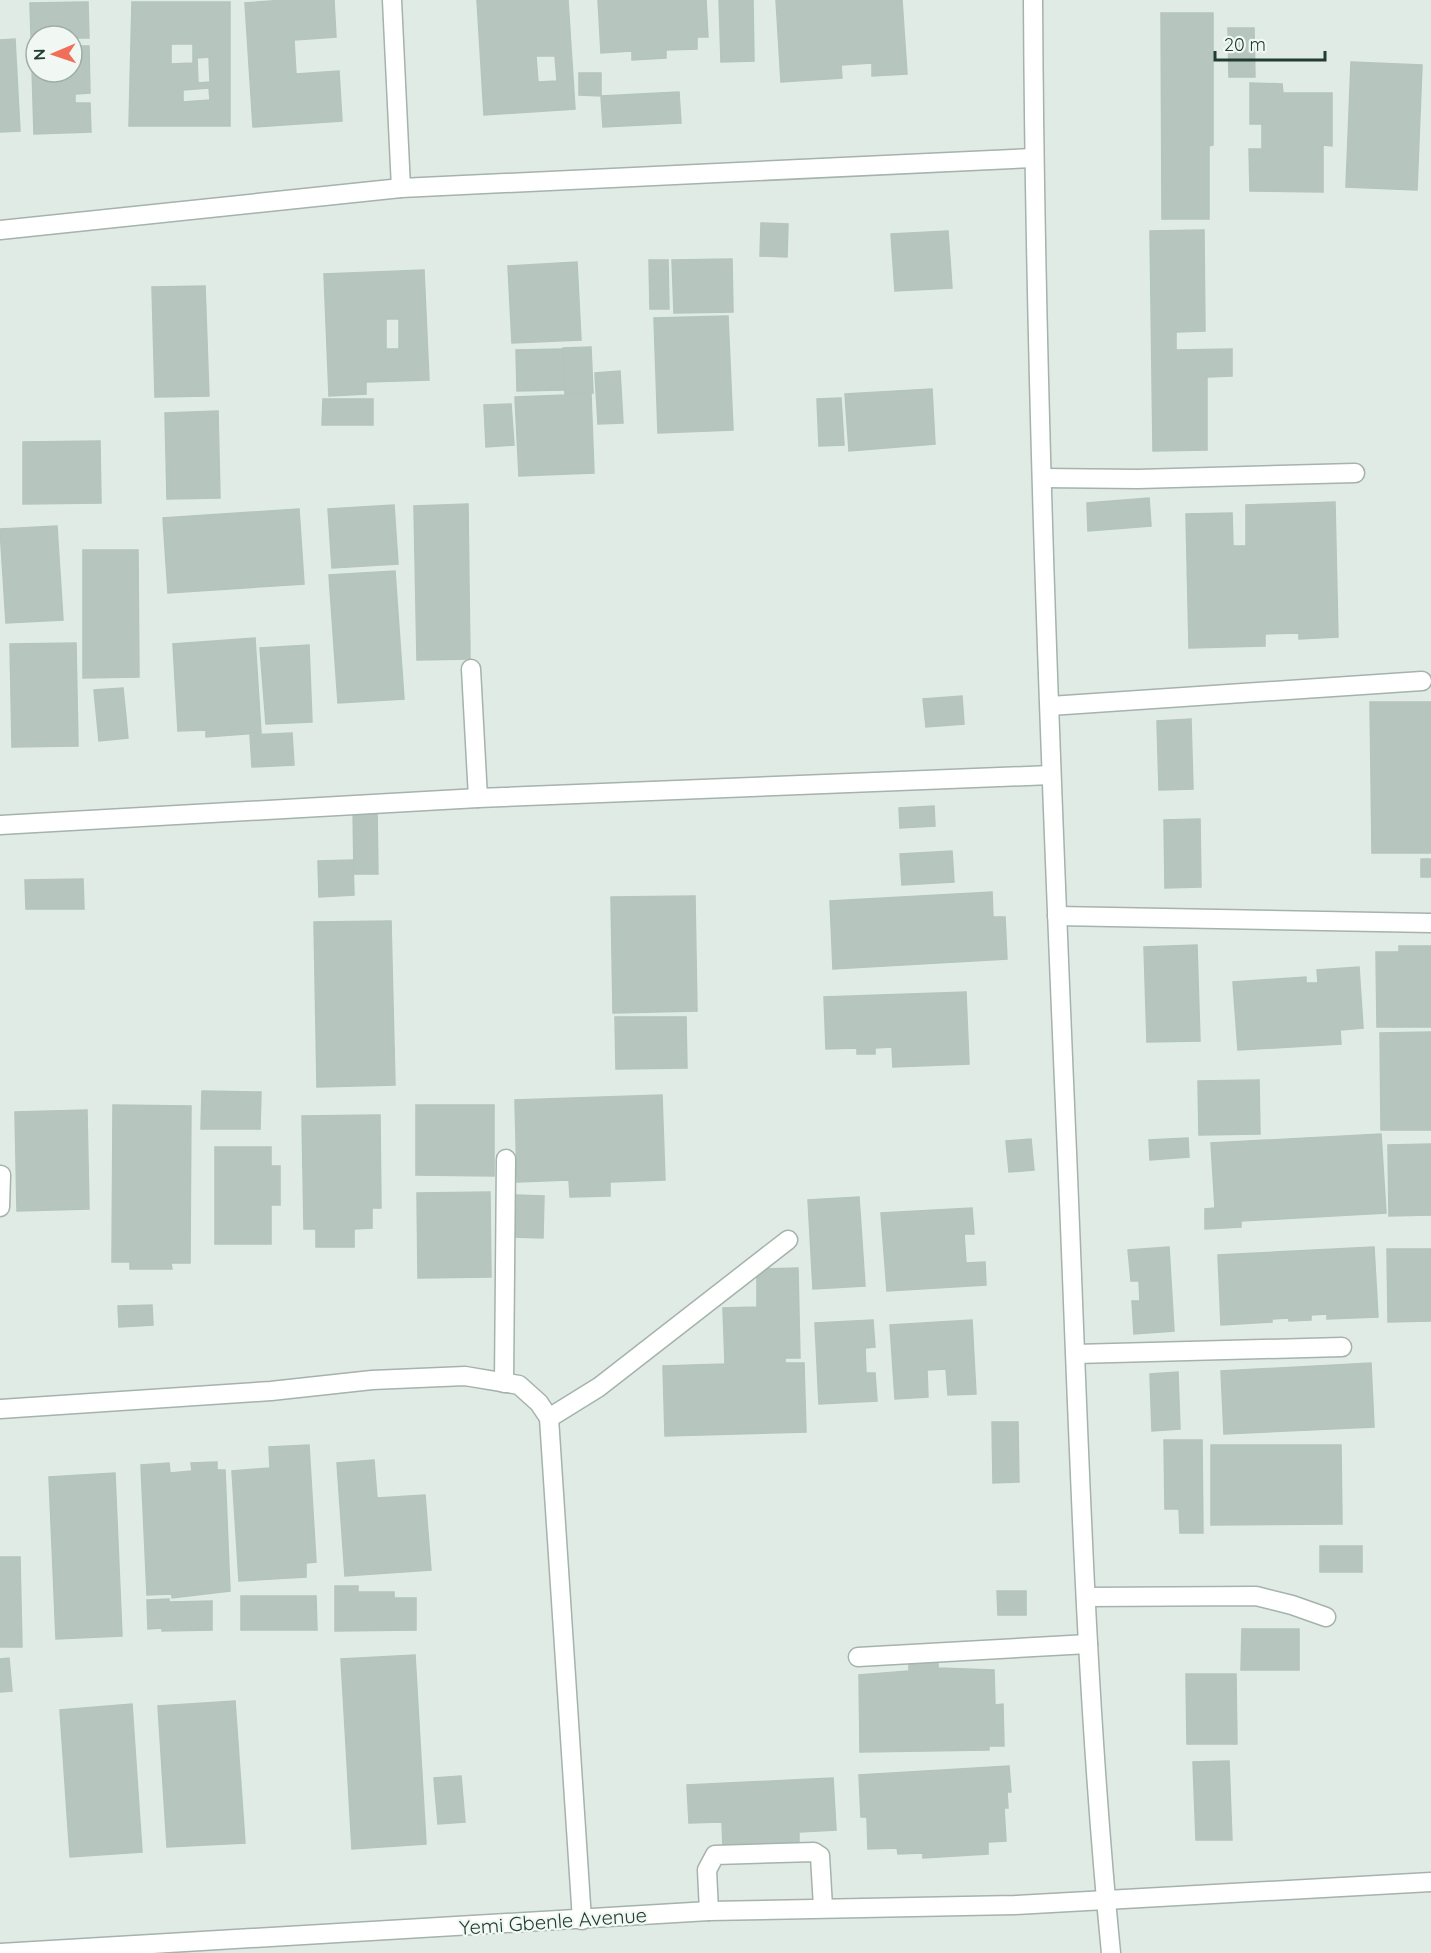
<svg xmlns="http://www.w3.org/2000/svg" width="1431" height="1953" font-family="Quicksand,sans-serif">
	<rect width="100%" height="100%" fill="#e1ebe6"/>
	<g fill="#b6c6be" stroke="#b3c5bc" stroke-width="1.5" fill-rule="evenodd">
		<polygon points="284,0 334,0 336,37 294,40 296,74 339,71 342,121 253,127 245,3"/>
		<path d="M477 0H568L575 109 484 115ZM536 56H555L557 81 538 82Z"/>
		<polygon points="598,0 706,0 708,37 697,37 697,49 666,50 666,58 632,60 632,51 601,53"/>
		<polygon points="719,0 753,0 754,61 721,62"/>
		<polygon points="776,0 902,0 907,74 872,76 872,63 841,65 842,78 781,82"/>
		<path d="M88 2 89 38H74V46H89L90 93 75 94V103H90L91 132 34 134 30 3ZM36 36H72V72H36Z"/>
		<path d="M132 2H230V126H129ZM171 44H193V63L171 64ZM209 57 210 82 198 83 197 58ZM209 88 210 100 183 102V90Z"/>
		<polygon points="1161,13 1213,13 1213,145 1209,146 1209,219 1162,219"/>
		<polygon points="1228,28 1254,28 1255,77 1229,77"/>
		<polygon points="15,39 20,131 0,132 0,40"/>
		<polygon points="1351,62 1422,65 1417,190 1346,187"/>
		<polygon points="579,73 601,73 601,96 579,95"/>
		<polygon points="1250,83 1282,84 1283,93 1332,93 1332,146 1323,145 1323,192 1250,191 1249,149 1262,149 1262,124 1250,124"/>
		<polygon points="679,92 681,123 603,127 601,96"/>
		<polygon points="761,223 788,224 787,257 760,256"/>
		<polygon points="1204,230 1205,331 1176,332 1176,350 1232,349 1232,376 1207,377 1207,450 1153,451 1150,231"/>
		<polygon points="948,231 952,288 895,291 891,234"/>
		<polygon points="732,259 733,312 674,313 672,260"/>
		<polygon points="649,260 668,260 669,309 650,309"/>
		<polygon points="577,262 581,340 512,343 508,266"/>
		<path d="M424 270 429 380 366 382V394L329 396 324 274ZM386 319H399V349H386Z"/>
		<polygon points="205,286 209,396 155,397 152,287"/>
		<polygon points="728,316 733,430 658,433 654,318"/>
		<polygon points="591,347 593,393 565,394 563,348"/>
		<polygon points="563,349 564,390 517,391 516,350"/>
		<polygon points="620,371 623,423 598,424 595,373"/>
		<polygon points="932,389 935,444 849,451 845,394"/>
		<polygon points="591,394 594,473 519,476 515,397"/>
		<polygon points="841,398 844,445 819,446 817,399"/>
		<polygon points="323,399 373,399 373,425 322,425"/>
		<polygon points="511,404 514,445 486,447 484,405"/>
		<polygon points="218,411 220,498 167,499 165,413"/>
		<polygon points="100,441 101,503 23,504 23,442"/>
		<polygon points="1149,498 1151,526 1088,531 1087,503"/>
		<polygon points="1335,502 1338,637 1299,639 1299,633 1265,634 1265,646 1189,648 1186,514 1232,513 1233,546 1246,546 1246,505"/>
		<polygon points="468,504 470,659 417,660 414,506"/>
		<polygon points="394,505 398,564 332,568 328,509"/>
		<polygon points="299,509 304,584 168,593 163,518"/>
		<polygon points="57,526 63,620 6,623 0,529"/>
		<polygon points="83,550 138,550 139,677 83,678"/>
		<polygon points="395,571 404,699 338,703 329,575"/>
		<polygon points="255,638 261,733 206,737 206,730 178,731 173,644"/>
		<polygon points="76,643 78,746 12,747 10,644"/>
		<polygon points="309,645 312,722 266,724 260,648"/>
		<polygon points="123,688 128,738 99,741 94,690"/>
		<polygon points="962,696 964,724 926,727 923,699"/>
		<polygon points="1370,702 1431,702 1431,853 1372,853"/>
		<polygon points="1191,719 1193,789 1159,790 1157,721"/>
		<polygon points="292,733 294,765 252,767 250,735"/>
		<polygon points="934,806 935,826 900,828 899,808"/>
		<polygon points="353,809 377,809 378,874 354,874"/>
		<polygon points="1200,819 1201,887 1165,888 1164,820"/>
		<polygon points="952,851 954,882 902,885 900,854"/>
		<rect x="1421" y="859" width="10" height="18"/>
		<polygon points="353,860 354,895 319,897 318,861"/>
		<polygon points="83,879 84,909 26,909 25,880"/>
		<polygon points="992,892 993,917 1005,917 1007,959 833,969 830,901"/>
		<polygon points="695,896 697,1011 613,1013 611,897"/>
		<polygon points="391,921 395,1085 317,1087 314,922"/>
		<polygon points="1197,945 1200,1041 1147,1042 1144,947"/>
		<polygon points="1399,946 1431,946 1431,1027 1377,1027 1376,952 1399,952"/>
		<polygon points="1359,967 1363,1028 1340,1030 1341,1044 1238,1050 1233,982 1306,977 1306,983 1318,983 1317,970"/>
		<polygon points="966,992 969,1064 893,1067 892,1047 875,1048 875,1054 857,1054 857,1048 826,1049 824,997"/>
		<polygon points="615,1017 686,1017 687,1068 616,1069"/>
		<polygon points="1431,1032 1431,1130 1381,1130 1380,1033"/>
		<polygon points="1259,1080 1260,1134 1199,1135 1198,1081"/>
		<polygon points="202,1091 261,1092 260,1129 201,1129"/>
		<polygon points="662,1095 665,1180 610,1182 610,1196 570,1197 569,1180 517,1182 515,1100"/>
		<polygon points="113,1105 191,1106 190,1263 171,1263 172,1269 130,1269 130,1262 112,1262"/>
		<polygon points="416,1105 494,1105 494,1176 416,1175"/>
		<polygon points="87,1110 89,1209 17,1211 15,1112"/>
		<polygon points="380,1115 381,1208 372,1208 372,1228 354,1229 354,1247 316,1247 316,1229 304,1229 302,1116"/>
		<polygon points="1381,1134 1386,1213 1241,1221 1241,1227 1205,1229 1205,1209 1215,1208 1211,1143"/>
		<polygon points="1188,1138 1189,1157 1150,1160 1149,1140"/>
		<polygon points="1031,1139 1034,1170 1009,1172 1006,1141"/>
		<polygon points="1431,1144 1431,1215 1389,1216 1388,1145"/>
		<polygon points="215,1147 271,1147 271,1166 280,1166 280,1205 271,1205 271,1244 215,1244"/>
		<polygon points="490,1192 491,1277 418,1278 417,1193"/>
		<polygon points="515,1195 544,1196 543,1238 513,1237"/>
		<polygon points="859,1197 865,1286 813,1289 808,1200"/>
		<polygon points="972,1208 974,1234 964,1234 966,1263 985,1262 986,1285 887,1291 881,1213"/>
		<polygon points="1169,1247 1174,1331 1134,1334 1132,1301 1140,1301 1139,1281 1131,1281 1128,1250"/>
		<polygon points="1374,1247 1378,1317 1327,1319 1327,1314 1311,1315 1311,1320 1289,1321 1289,1318 1272,1319 1272,1322 1221,1325 1218,1255"/>
		<polygon points="1387,1249 1431,1249 1431,1321 1388,1322"/>
		<polygon points="798,1268 800,1358 785,1358 785,1363 804,1363 806,1432 665,1436 663,1366 725,1364 723,1308 757,1307 757,1269"/>
		<polygon points="152,1305 153,1325 119,1327 118,1306"/>
		<polygon points="873,1320 875,1347 865,1348 866,1373 875,1373 877,1401 819,1404 815,1323"/>
		<polygon points="972,1320 976,1394 948,1395 946,1369 927,1370 928,1397 895,1399 890,1325"/>
		<polygon points="1371,1363 1374,1427 1224,1434 1221,1371"/>
		<polygon points="1178,1372 1180,1429 1152,1431 1150,1374"/>
		<polygon points="992,1422 1018,1422 1019,1482 993,1483"/>
		<polygon points="1164,1440 1202,1440 1203,1533 1180,1533 1179,1509 1165,1509"/>
		<polygon points="309,1445 316,1562 306,1563 306,1577 239,1581 232,1471 270,1468 269,1447"/>
		<polygon points="1211,1445 1341,1445 1342,1524 1211,1525"/>
		<polygon points="374,1460 377,1498 425,1495 431,1570 345,1576 337,1463"/>
		<polygon points="217,1462 217,1470 225,1470 230,1591 172,1598 172,1594 147,1595 141,1465 169,1463 170,1473 192,1471 191,1463"/>
		<polygon points="115,1473 122,1636 56,1639 49,1477"/>
		<rect x="1320" y="1546" width="42" height="26"/>
		<polygon points="0,1557 20,1557 22,1647 0,1647"/>
		<polygon points="335,1586 358,1586 358,1592 394,1592 394,1598 416,1598 416,1630 335,1631"/>
		<polygon points="997,1591 1026,1591 1026,1615 998,1615"/>
		<polygon points="241,1596 316,1596 317,1630 241,1630"/>
		<polygon points="169,1599 169,1602 212,1601 212,1630 162,1631 162,1628 148,1629 147,1600"/>
		<polygon points="1242,1629 1299,1629 1299,1670 1241,1670"/>
		<polygon points="415,1655 426,1844 352,1849 341,1659"/>
		<polygon points="9,1658 12,1691 0,1692 0,1659"/>
		<polygon points="909,1660 938,1660 938,1668 994,1670 995,1705 1003,1704 1004,1746 989,1746 989,1750 860,1752 859,1675 909,1671"/>
		<polygon points="1186,1674 1236,1674 1237,1744 1187,1744"/>
		<polygon points="235,1701 245,1843 167,1847 158,1706"/>
		<polygon points="132,1704 142,1852 70,1857 60,1710"/>
		<polygon points="1229,1761 1232,1840 1196,1840 1193,1762"/>
		<polygon points="1009,1766 1011,1792 1007,1792 1008,1808 1004,1808 1006,1841 988,1842 988,1854 923,1858 923,1853 898,1854 897,1848 868,1849 867,1817 861,1817 859,1775"/>
		<polygon points="461,1776 465,1822 438,1824 434,1778"/>
		<polygon points="833,1778 836,1830 799,1832 799,1844 723,1847 722,1822 689,1823 687,1785"/>
	</g>
	<g fill="none" stroke-linecap="round" stroke-linejoin="round">
		<defs>
			<g id="minor">
				<polyline points="392,0 401,188"/>
				<path d="M1033 0C1035 376 1050 753 1066 1129 1078 1404 1084 1679 1111 1953"/>
				<polyline points="0,230 401,188 1033,158"/>
				<polyline points="1043,478 1138,479 1355,473"/>
				<polyline points="471,669 478,798"/>
				<polyline points="1050,706 1422,681"/>
				<polyline points="0,825 478,798 1051,775"/>
				<polyline points="1057,916 1431,923"/>
				<polyline points="0,1207 1,1175"/>
				<polyline points="1076,1354 1342,1347"/>
				<polyline points="504,1383 506,1159"/>
				<polyline points="0,1409 271,1391 372,1380 465,1376 519,1385 539,1403 549,1418 582,1920"/>
				<polyline points="549,1418 599,1387 788,1240"/>
				<polyline points="1086,1597 1256,1596 1292,1605 1326,1617"/>
				<polyline points="858,1657 1088,1644"/>
				<polyline points="709,1911 707,1870 715,1855 814,1852 820,1856 823,1907"/>
				<polyline points="0,1953 709,1911 1015,1905 1431,1882"/>
			</g>
		</defs>
		<use href="#minor" stroke="#a4b3ac" stroke-width="21"/>
		<use href="#minor" stroke="#fff" stroke-width="18"/>
	</g>
	<g text-anchor="middle" dominant-baseline="central" stroke-width="4.5" stroke-linejoin="round" paint-order="stroke">
		<g font-size="20" fill="#213c32" stroke="#f1f8f4">
			<text transform="translate(553 1921) rotate(-4)">Yemi Gbenle Avenue</text>
		</g>
	</g>
	<g transform="translate(54 54) rotate(268)"><circle r="28" fill="#f1f8f4" stroke="#9eada6" stroke-width="1.5"/>
	<path d="M0-4.5L10 22L0 15L-10 22Z" fill="#f16f59"/>
	<text y="-9" font-size="16" font-weight="bold" text-anchor="middle" fill="#213c32">N</text>
	</g>
	<path d="M1215 51v9h110v-9" fill="none" stroke="#213c32" stroke-width="3"/>
	<text x="1224" y="51" font-size="18" fill="#213c32" stroke="#f1f8f4" stroke-width="4.5" paint-order="stroke">20 m</text>
</svg>
